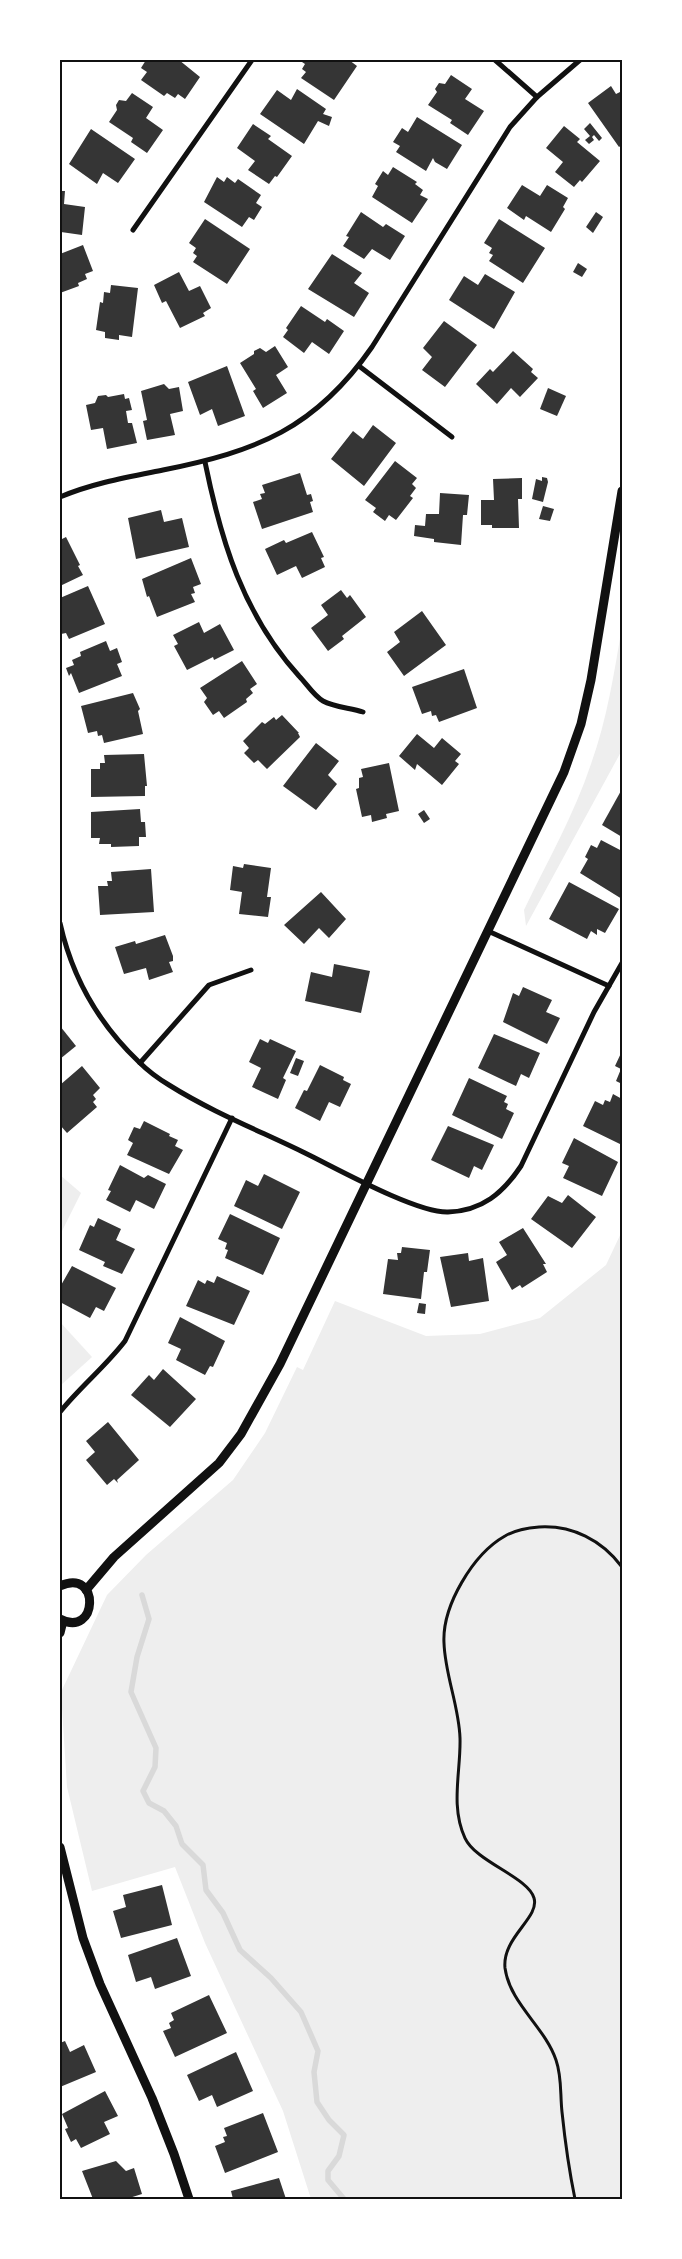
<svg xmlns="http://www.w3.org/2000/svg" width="682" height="2259" font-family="'Nunito Sans',sans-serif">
	<rect width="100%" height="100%" fill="#fff"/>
	<g fill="#eee">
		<path d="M622 627V750L526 926 524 910C547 862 574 815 591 764 607 720 614 673 622 627Z"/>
		<polygon points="60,1175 81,1193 60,1235"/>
		<polygon points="622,1231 622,2199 311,2199 283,2111 205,1943 175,1867 92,1891 67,1787 61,1692 107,1595 146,1555 233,1480 265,1433 297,1367 303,1370 335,1301 426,1336 480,1334 540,1318 606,1265"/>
		<polygon points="60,1322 92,1357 60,1386"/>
	</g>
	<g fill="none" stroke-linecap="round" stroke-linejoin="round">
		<polyline stroke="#d9d9d9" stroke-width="5.5" points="142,1595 149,1619 137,1657 131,1692 156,1748 155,1767 143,1791 149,1803 164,1811 176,1826 182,1844 203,1865 206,1890 223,1913 240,1950 271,1978 301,2012 318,2051 314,2072 317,2102 329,2120 344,2135 339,2156 328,2171 328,2180 344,2199"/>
	</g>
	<g fill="#353535">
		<polygon points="146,60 179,60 200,77 185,99 178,94 175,98 167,93 164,96 141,80 147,72 141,68"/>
		<polygon points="299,60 349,60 357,66 334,100 301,78 306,72 302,69 305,64"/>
		<polygon points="451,75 472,89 465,99 484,111 468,135 450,123 452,120 428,105 437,92 435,89 439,83 445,84"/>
		<polygon points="611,86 616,94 622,91 622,145 619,147 588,103"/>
		<polygon points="297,89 326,109 323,114 332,117 329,126 318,121 304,144 260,114 277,90 291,100"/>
		<polygon points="132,93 153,107 146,118 163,130 147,153 131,142 133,138 109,122 117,110 116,105 119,100 126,101"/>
		<polygon points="417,117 462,145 447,169 435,162 433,158 426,171 396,152 400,146 393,142 402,128 408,132"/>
		<polygon points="590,123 602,138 599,141 594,135 592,137 594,140 589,144 585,140 590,136 584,129"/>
		<polygon points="253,124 271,136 268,139 292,156 277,177 275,176 269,184 248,170 255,161 237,148"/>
		<polygon points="564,126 580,139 577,142 600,161 582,182 580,180 574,187 555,172 563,162 546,148"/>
		<polygon points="91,129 135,159 118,183 103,173 97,184 69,164"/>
		<polygon points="393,167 417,182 415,184 423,190 420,195 428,199 412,223 372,197 378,186 375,184 383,171 388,175"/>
		<polygon points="217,177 224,182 227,177 235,183 238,179 261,195 256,203 262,207 254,220 249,217 242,227 204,202"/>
		<polygon points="522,185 540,196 547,185 568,198 563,207 565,209 551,232 526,216 524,220 507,208"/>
		<polygon points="60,191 65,191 64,204 85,207 82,235 61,232"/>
		<polygon points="361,212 383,227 386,224 405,236 390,260 372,249 364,259 343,246 349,237 346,236"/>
		<polygon points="596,212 603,217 593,233 586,227"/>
		<polygon points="205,219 250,249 227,284 193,262 197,256 193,253 196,248 189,243"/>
		<polygon points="499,219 545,248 523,283 489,261 493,255 489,253 492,248 484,243"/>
		<polygon points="83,245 93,271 85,274 87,279 78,283 79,286 60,293 60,254"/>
		<polygon points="332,254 362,273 354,283 369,293 354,317 308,289"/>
		<polygon points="578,263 587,269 582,277 573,272"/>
		<polygon points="179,272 189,291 200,286 211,308 203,313 205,316 180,328 166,301 162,303 154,285"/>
		<polygon points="485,274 515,292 494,329 449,300 464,276 478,285"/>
		<polygon points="111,285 138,288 132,337 119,335 119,340 105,338 105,332 96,330 100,302 103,303 104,292 110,293"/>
		<polygon points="301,306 325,322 327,319 344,331 329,354 312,342 304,353 283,337 288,330 286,328"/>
		<polygon points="444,321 477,345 445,387 422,370 432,357 423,348"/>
		<polygon points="275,346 288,367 276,375 287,393 263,408 253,391 256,389 240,363 254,354 254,351 260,348 266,352"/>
		<polygon points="513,351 533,369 531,372 538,378 520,397 511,388 497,404 476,384 490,369 493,372"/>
		<polygon points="227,366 245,416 218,426 212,409 200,415 188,382"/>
		<polygon points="164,384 169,389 179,387 183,411 170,414 175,435 147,440 143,421 147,420 141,391"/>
		<polygon points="548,388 566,396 557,416 540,409"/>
		<polygon points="124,394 125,399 129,398 132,410 126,411 128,423 132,423 137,443 107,449 103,428 91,430 86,405 95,403 98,396 106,395 108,397"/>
		<polygon points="373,425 396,443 364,486 331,459 353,431 363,439"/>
		<polygon points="395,461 417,478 412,484 416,488 410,496 413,498 396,520 389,515 385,521 373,512 376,508 365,500"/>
		<polygon points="300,473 307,495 311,494 313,501 310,502 313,512 262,529 253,502 262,499 260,494 265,493 262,485"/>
		<polygon points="542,477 547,478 548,482 543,502 532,499 536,479 542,481"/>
		<polygon points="522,478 522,499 518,499 519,528 492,528 492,525 481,525 481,500 494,500 493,479"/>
		<polygon points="440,493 469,495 467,515 463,515 461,545 434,542 434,539 414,536 415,525 425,526 426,514 439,514"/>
		<polygon points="543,506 554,509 550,521 539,519"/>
		<polygon points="161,510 164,522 182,518 189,547 136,559 128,518"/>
		<polygon points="312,532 324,557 321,558 325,567 302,578 296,566 277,575 265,549 284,540 286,543"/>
		<polygon points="66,537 80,565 78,566 83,575 60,586 60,540"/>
		<polygon points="191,558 201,584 193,587 195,593 191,594 195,602 157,617 149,596 147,597 142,579"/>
		<polygon points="88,586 105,624 69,639 66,633 61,634 60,631 60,598"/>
		<polygon points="341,590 347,598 350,595 366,617 342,636 344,639 328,651 311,628 328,615 321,605"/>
		<polygon points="422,611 446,645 404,676 387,652 400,642 394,632"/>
		<polygon points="199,622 204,633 220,624 234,650 214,660 213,657 187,670 174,646 178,644 173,635"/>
		<polygon points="106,641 110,651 117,648 122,662 117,664 122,676 79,693 71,673 69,676 66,668 74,665 72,660 81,656 80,652"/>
		<polygon points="242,661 257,684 250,689 253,693 246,699 247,702 224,718 219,711 213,715 204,702 207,698 200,688"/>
		<polygon points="464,669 477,708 439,722 436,715 432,716 431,711 422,714 412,687"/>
		<polygon points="133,693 140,709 138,711 143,734 104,743 102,735 98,736 97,731 88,733 81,706"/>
		<polygon points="282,715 299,733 298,733 300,737 267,769 258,760 254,763 244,753 249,748 243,741 262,722 265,724 274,717 276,720"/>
		<polygon points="417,734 434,748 442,738 461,754 455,761 459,764 442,785 417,764 415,770 399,756"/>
		<polygon points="316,743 339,761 328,775 337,784 316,810 283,786"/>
		<polygon points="144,754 147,786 145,786 145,796 91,797 91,769 100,769 100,763 105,763 104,755"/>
		<polygon points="389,763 399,811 386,814 387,818 372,822 371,815 362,817 356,789 359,788 359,778 363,777 361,769"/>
		<polygon points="622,789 622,837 602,825"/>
		<polygon points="140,809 141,822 145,822 146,837 139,837 139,846 111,847 111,844 99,844 100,838 91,838 91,812"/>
		<polygon points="424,810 430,819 424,823 418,814"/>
		<polygon points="601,840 622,851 622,899 580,873 588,859 585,857 591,845 597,848"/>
		<polygon points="244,864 271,868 267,897 271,897 268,917 239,914 242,892 230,890 233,866 243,868"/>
		<polygon points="151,869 154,912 100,915 98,886 108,886 107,881 112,881 111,872"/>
		<polygon points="569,882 619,909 605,933 597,929 597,935 591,931 587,939 549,919"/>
		<polygon points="321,892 346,919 329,938 319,928 304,944 284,925"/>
		<polygon points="165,935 173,956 173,961 169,962 173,972 149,980 146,968 124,974 115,947 135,941 136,944"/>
		<polygon points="334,964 370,971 361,1013 305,1001 311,972 332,977"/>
		<polygon points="523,987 552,1000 546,1012 560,1018 547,1044 503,1022 513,993 519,996"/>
		<polygon points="60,1026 76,1046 60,1059"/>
		<polygon points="494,1034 540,1053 529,1078 521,1074 516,1086 478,1068"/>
		<polygon points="260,1039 268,1043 270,1039 296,1051 283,1078 286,1080 278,1099 252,1087 261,1068 249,1062"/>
		<polygon points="622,1051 622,1084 616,1081 621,1069 615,1066"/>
		<polygon points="296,1058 304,1061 298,1076 290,1073"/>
		<polygon points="320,1065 344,1077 343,1080 351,1084 340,1107 329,1102 320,1121 295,1108 304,1090 307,1091"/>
		<polygon points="82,1066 100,1088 93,1095 96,1099 93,1102 97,1107 67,1133 60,1125 60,1085"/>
		<polygon points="469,1078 507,1096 504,1102 508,1104 506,1109 514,1113 502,1139 452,1115"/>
		<polygon points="613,1094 622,1099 622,1145 583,1126 595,1101 603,1105 605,1100 610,1102"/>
		<polygon points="144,1121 170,1134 169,1136 178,1140 175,1146 183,1150 169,1174 127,1155 133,1143 128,1140 134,1127 140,1129"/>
		<polygon points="448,1126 494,1145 482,1170 474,1166 469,1178 431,1160"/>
		<polygon points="574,1138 618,1162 602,1196 563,1178 569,1166 562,1163"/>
		<polygon points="120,1165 144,1178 148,1175 166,1184 154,1209 136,1200 130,1212 106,1200 111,1191 108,1190"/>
		<polygon points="264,1174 300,1192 282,1229 234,1206 246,1180 258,1186"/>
		<polygon points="568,1195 596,1217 572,1248 531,1219 548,1196 562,1203"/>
		<polygon points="230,1214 280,1238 263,1275 225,1258 228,1250 225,1249 227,1243 218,1239"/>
		<polygon points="98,1218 121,1229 116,1240 135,1249 122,1274 103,1266 105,1262 79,1250 90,1225 94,1227"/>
		<polygon points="523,1228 546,1264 543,1264 547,1272 522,1288 520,1285 512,1290 496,1262 507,1255 499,1242"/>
		<polygon points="402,1247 430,1250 427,1272 424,1272 421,1299 383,1294 388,1259 398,1260 397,1253 401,1253"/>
		<polygon points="468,1253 469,1261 483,1258 489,1301 451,1307 440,1257"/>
		<polygon points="72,1266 116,1288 104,1311 96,1307 90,1318 60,1302 60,1287"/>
		<polygon points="217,1276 250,1291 234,1325 186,1306 198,1280 205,1284 207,1280 214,1283"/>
		<polygon points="419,1303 426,1304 425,1314 417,1313"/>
		<polygon points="180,1317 225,1341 213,1367 210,1366 205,1375 176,1360 181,1349 168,1343"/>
		<polygon points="163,1369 196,1399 170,1427 131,1395 149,1375 154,1380"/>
		<polygon points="108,1422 139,1460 117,1480 118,1483 114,1479 107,1485 86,1460 95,1452 86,1441"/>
		<polygon points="162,1885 172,1925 121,1938 113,1911 126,1907 123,1895"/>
		<polygon points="177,1938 191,1976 155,1989 151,1977 136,1982 128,1955"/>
		<polygon points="209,1995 227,2033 175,2057 163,2031 171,2028 169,2023 174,2020 171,2013"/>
		<polygon points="65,2041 70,2052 84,2045 96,2072 60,2087 60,2043"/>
		<polygon points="236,2052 253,2091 217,2107 212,2095 199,2101 187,2075"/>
		<polygon points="105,2091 118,2116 104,2122 110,2134 81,2148 76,2139 71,2142 65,2129 68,2128 62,2114"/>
		<polygon points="263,2113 278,2152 225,2173 215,2146 225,2142 223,2137 227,2136 224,2128"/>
		<polygon points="116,2161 126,2171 134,2168 142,2194 126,2199 93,2199 82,2171"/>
		<polygon points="279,2178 286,2199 233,2199 231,2191"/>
	</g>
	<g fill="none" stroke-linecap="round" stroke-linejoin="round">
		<path stroke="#111" stroke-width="3" d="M575 2199C569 2170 565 2141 562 2112 560 2094 562 2077 556 2060 545 2027 510 2004 505 1968 502 1937 540 1918 534 1898 528 1877 476 1862 465 1838 450 1806 461 1771 460 1738 459 1706 445 1675 444 1643 442 1606 473 1554 505 1536 515 1530 527 1528 539 1527 572 1525 602 1540 622 1567"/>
		<g stroke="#111" stroke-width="5">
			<polyline points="495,60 537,97"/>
			<polyline points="133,230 252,60"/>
			<polyline points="359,366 452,437"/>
			<path d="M205 462C221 541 243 614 299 676 306 683 314 696 323 701 334 707 351 708 363 712"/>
			<path d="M60 497C93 483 128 477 163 470 257 451 315 429 372 347L510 127 537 97 580 60"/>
			<path d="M60 923C72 977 99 1024 139 1062 148 1071 159 1079 169 1085 212 1112 260 1131 305 1153 336 1168 416 1213 448 1212 482 1211 503 1193 521 1166L594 1012 622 963"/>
			<polyline points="488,931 609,986"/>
			<polyline points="140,1063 209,985 251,970"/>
			<path d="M60 1412C80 1387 105 1367 125 1341L232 1118"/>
		</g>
		<g stroke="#111" stroke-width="9">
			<path d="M60 1586C101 1567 98 1639 60 1619"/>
			<polyline points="86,1590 114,1557 219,1463 241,1434 280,1364 564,772 581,724 591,680 622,491"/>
			<polyline points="60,1633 63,1621"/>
			<polyline points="60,1847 83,1938 100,1984 152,2098 174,2154 189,2199"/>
		</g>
	</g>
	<rect width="682" height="2259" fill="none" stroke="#ffffff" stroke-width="122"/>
	<rect x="61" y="61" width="560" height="2137" fill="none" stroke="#111" stroke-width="2"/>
</svg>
